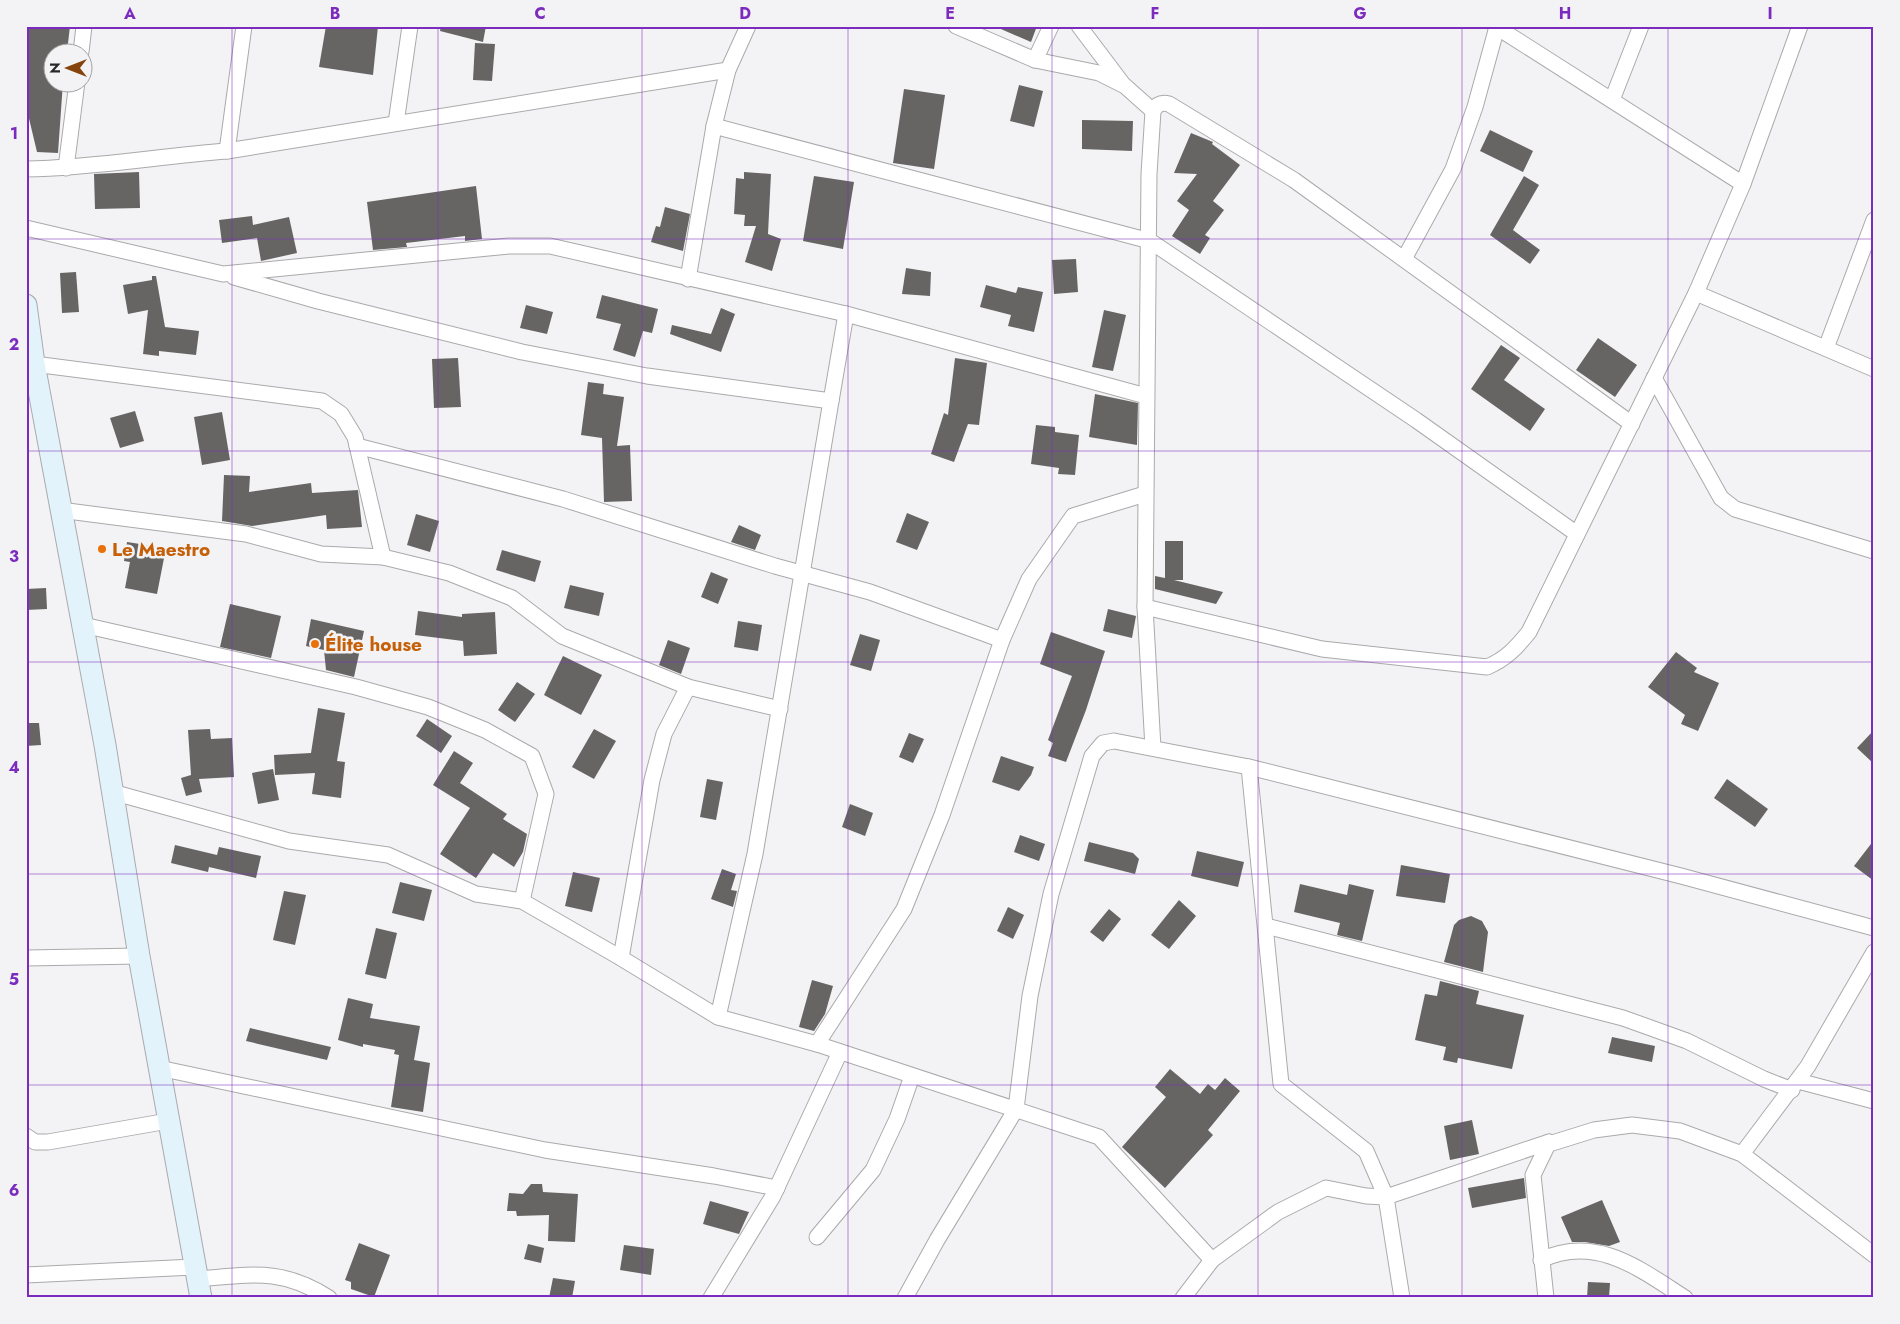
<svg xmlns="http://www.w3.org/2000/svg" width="1900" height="1324" font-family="Jost,sans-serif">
	<rect width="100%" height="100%" fill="#f3f3f5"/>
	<g fill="#676564">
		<polygon points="26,26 70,26 67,52 52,52 52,82 63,82 58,153 37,152 26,106"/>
		<polygon points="326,26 378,26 373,75 319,67"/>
		<polygon points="441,26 486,26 483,42 440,31"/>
		<polygon points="994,26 1037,26 1031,42"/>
		<polygon points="475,43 495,44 492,81 473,80"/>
		<polygon points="1019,85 1043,91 1034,127 1010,121"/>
		<polygon points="904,89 945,95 934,169 893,163"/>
		<polygon points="1082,120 1133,121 1132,151 1082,149"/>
		<polygon points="1490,130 1533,151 1523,172 1480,151"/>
		<polygon points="1191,133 1213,142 1212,144 1240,165 1213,201 1224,210 1205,235 1210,238 1200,254 1172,236 1189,210 1177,201 1197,174 1174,173"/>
		<polygon points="139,172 140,208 95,209 94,174"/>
		<polygon points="744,172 771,174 768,234 781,239 772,271 745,262 756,226 744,226 745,215 734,214 736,178 744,179"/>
		<polygon points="814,176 854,182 843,249 803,241"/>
		<polygon points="1524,176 1539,185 1513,230 1540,250 1530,264 1490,235"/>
		<polygon points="476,186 482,239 465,241 465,236 406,243 407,247 373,250 367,202"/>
		<polygon points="665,207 690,214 683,251 651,242 656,226 660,227"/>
		<polygon points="252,216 253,225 289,217 297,253 261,261 257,238 222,243 219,220"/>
		<polygon points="1076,259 1078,292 1054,294 1052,260"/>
		<polygon points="906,268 931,272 930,296 902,294"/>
		<polygon points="76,272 79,312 62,313 60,273"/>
		<polygon points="152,276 156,276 165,327 199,331 196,355 159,351 159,356 143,354 148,310 128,314 123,285 152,280"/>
		<polygon points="986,285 1016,293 1018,287 1043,292 1034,332 1008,326 1011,315 980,307"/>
		<polygon points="602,295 658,309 652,333 643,331 635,357 613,350 621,324 596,318"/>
		<polygon points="526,305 553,312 547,334 520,328"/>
		<polygon points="721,308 735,314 721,352 670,334 672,325 711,334"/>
		<polygon points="1104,310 1126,315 1113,371 1092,367"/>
		<polygon points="1598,338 1637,365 1615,397 1576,370"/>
		<polygon points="1501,345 1520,358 1504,380 1545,409 1530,431 1471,389"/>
		<polygon points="458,358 461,407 434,408 432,359"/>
		<polygon points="955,358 987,363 979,425 968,424 954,462 931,454 944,413 948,415"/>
		<polygon points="588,382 604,384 603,394 624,397 617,446 630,445 632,501 604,502 602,438 581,435"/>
		<polygon points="1095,394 1138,403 1137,445 1089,437"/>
		<polygon points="135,411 144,441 120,448 110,418"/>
		<polygon points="222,412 230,460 202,465 194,417"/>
		<polygon points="1036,425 1055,427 1055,432 1079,435 1075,475 1058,474 1059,468 1031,464"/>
		<polygon points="224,475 250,476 249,492 311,483 312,493 358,490 362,527 327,529 326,515 252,526 222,521"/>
		<polygon points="907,513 929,522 917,550 896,542"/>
		<polygon points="416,514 439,521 430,552 407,545"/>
		<polygon points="739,525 761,535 755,550 731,542"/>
		<polygon points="1165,541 1183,541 1183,580 1174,580 1223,592 1216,604 1155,589 1155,576 1165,578"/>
		<polygon points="127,542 166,548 157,594 125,588 130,562 124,561"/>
		<polygon points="502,550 541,561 535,582 496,570"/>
		<polygon points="711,572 728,579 718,604 701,597"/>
		<polygon points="570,585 604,593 599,616 564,608"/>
		<polygon points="46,588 47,609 26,610 26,589"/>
		<polygon points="230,604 281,616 271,658 220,647"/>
		<polygon points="1108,609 1136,616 1132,638 1103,631"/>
		<polygon points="418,611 462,617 462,614 495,612 497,654 464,656 463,641 415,635"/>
		<polygon points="311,619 364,631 354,677 326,670 324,650 306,646"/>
		<polygon points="738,621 762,625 758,651 734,647"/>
		<polygon points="1051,632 1105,651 1086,710 1066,762 1048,756 1053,743 1048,740 1072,676 1040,664"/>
		<polygon points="860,634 880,640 871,671 850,665"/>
		<polygon points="668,640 690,648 681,674 659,665"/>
		<polygon points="1676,652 1697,668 1694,672 1719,683 1698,731 1681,724 1685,715 1648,687"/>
		<polygon points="563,656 602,675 581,715 544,695"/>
		<polygon points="517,682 535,694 515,722 498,710"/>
		<polygon points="318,708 345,713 337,761 345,762 341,798 312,794 315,773 275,775 274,755 311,753"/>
		<polygon points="427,719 452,736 441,753 416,736"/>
		<polygon points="26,723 39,723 41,745 26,746"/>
		<polygon points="210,729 211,739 232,738 234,777 199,779 202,792 186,796 181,778 191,775 188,730"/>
		<polygon points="594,729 616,741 594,779 572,767"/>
		<polygon points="1874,730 1874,764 1857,748"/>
		<polygon points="909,733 924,739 913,763 899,757"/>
		<polygon points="454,751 473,763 460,783 507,814 503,819 527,834 523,852 514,867 493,853 476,878 440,854 470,808 433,785"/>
		<polygon points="1001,756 1034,767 1031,775 1019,791 992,782"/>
		<polygon points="273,769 279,800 258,804 252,773"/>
		<polygon points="707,779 723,782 716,820 700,817"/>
		<polygon points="1727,779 1768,809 1755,827 1714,798"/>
		<polygon points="850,804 873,813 865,836 842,827"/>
		<polygon points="1020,835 1045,844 1039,861 1014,852"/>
		<polygon points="1874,840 1874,881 1854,866"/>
		<polygon points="1089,842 1133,853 1139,859 1135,874 1084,861"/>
		<polygon points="175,845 217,855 219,847 261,856 256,878 209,867 208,872 171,863"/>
		<polygon points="1197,851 1244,862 1238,887 1191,876"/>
		<polygon points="1401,865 1450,874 1445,903 1396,896"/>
		<polygon points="722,869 736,874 731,890 737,891 733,907 711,899"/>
		<polygon points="573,872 600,878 592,912 565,906"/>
		<polygon points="400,882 432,890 424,921 392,913"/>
		<polygon points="1300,884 1347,895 1349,884 1374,890 1362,941 1337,935 1340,923 1294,912"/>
		<polygon points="284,891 306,895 295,945 273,940"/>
		<polygon points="1179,900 1196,916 1169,949 1151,935"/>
		<polygon points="1008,907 1024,915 1013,939 997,931"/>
		<polygon points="1109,909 1121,919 1103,942 1090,932"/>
		<polygon points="1471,916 1482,921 1488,932 1483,972 1444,962 1454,925 1459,920"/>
		<polygon points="376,928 397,933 386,979 365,974"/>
		<polygon points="812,980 833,986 825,1014 814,1031 799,1027"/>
		<polygon points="1440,981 1479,991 1476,1004 1524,1015 1512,1069 1458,1058 1457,1063 1443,1060 1446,1047 1415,1040 1425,994 1437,996"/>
		<polygon points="348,998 373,1004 370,1018 420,1026 414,1060 430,1063 423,1112 391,1107 399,1055 394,1054 395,1050 363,1044 363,1047 338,1040"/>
		<polygon points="250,1028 331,1047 327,1060 246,1041"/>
		<polygon points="1612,1037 1655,1046 1652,1062 1608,1053"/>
		<polygon points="1170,1069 1200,1094 1208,1084 1215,1090 1225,1078 1240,1091 1208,1130 1213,1135 1165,1188 1122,1147 1166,1097 1155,1087"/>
		<polygon points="1472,1120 1479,1154 1450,1160 1444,1126"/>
		<polygon points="1524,1178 1526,1198 1472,1208 1468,1188"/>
		<polygon points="531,1184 542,1184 543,1192 578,1194 575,1242 548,1241 549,1215 517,1216 516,1211 507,1211 509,1193 523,1194"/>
		<polygon points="1602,1200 1620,1242 1609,1246 1585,1242 1572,1242 1561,1217"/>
		<polygon points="710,1201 749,1212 739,1234 703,1224"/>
		<polygon points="359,1243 390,1255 374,1297 351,1289 351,1282 345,1280"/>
		<polygon points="528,1244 544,1248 541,1263 524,1259"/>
		<polygon points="624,1245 654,1249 651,1275 620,1270"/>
		<polygon points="553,1278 575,1281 572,1298 549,1298"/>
		<polygon points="1588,1282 1610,1283 1609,1298 1587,1298"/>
	</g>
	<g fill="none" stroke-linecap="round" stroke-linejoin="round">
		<defs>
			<g id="street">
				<polyline points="956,26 1035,60 1099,73 1125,86 1153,111"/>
				<polyline points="1079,26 1122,83"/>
				<polyline points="1495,26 1743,184"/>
				<polyline points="81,52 84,26"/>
				<polyline points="1035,60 1051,26"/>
				<polyline points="1612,100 1641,26"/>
				<polyline points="396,123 410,26"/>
				<polyline points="714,126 1150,241 1416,420 1577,534"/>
				<polyline points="227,151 244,26"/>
				<polyline points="66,168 77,82"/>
				<path d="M26 169C93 168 160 156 227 151L728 70"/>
				<polyline points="26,228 223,274 509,246 550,246 846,314 1146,396"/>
				<polyline points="1404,259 1453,169 1475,107 1497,27"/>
				<polyline points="234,277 318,301 522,352 647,376 831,401 846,314"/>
				<polyline points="688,279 714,126 728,70 748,26"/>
				<polyline points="1696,293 1874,369"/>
				<polyline points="1826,348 1874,220"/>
				<polyline points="34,364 322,401 341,414 355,437 383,557"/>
				<polyline points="1654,378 1721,498 1735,509 1874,551"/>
				<polyline points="357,446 563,499 775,566 870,592 1002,640"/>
				<polyline points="60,510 246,534 321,554 383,557 449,573 512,598 562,636 688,687 780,709"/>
				<path d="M1145 607 1322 649 1487 667C1506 659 1516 648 1529 632L1696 293 1743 184 1800 26"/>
				<polyline points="83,625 356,687 428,707 485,730 532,756 546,794 522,901"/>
				<path d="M1153 748 1145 607 1149 174 1153 111C1157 104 1161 102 1169 104L1294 180 1632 424"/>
				<polyline points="1249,767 1281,1084 1366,1151 1386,1197 1402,1298"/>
				<polyline points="112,792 289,841 388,855 476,894 522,901 621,958 718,1017 817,1044 1099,1137 1212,1260"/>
				<polyline points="1266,926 1623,1018 1687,1041 1764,1079 1792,1090"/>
				<polyline points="26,958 139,956"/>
				<polyline points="621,958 652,780 664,734 688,687"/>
				<polyline points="718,1017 755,854 831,401"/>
				<polyline points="817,1044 904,909 942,815 1002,640 1029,579 1073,516 1145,494"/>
				<polyline points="159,1068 545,1150 714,1176 777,1188"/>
				<polyline points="1798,1081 1874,1101"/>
				<polyline points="26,1136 35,1142 48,1142 168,1121"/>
				<polyline points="1742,1154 1808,1066 1874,952"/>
				<polyline points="817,1237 873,1170 897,1119 912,1076"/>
				<path d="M1541 1260C1596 1234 1640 1269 1685 1298"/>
				<polyline points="26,1275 194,1267"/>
				<path d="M197 1279C250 1275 281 1267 329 1298"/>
				<polyline points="711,1298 773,1196 840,1052"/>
				<polyline points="905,1298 937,1240 1016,1109 1030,996 1051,894 1092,756 1103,743 1114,741 1249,767 1681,876 1874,928"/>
				<polyline points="1183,1298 1212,1260 1278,1212 1326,1188 1366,1196 1386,1197 1549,1142"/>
				<polyline points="1546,1298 1533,1175 1549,1142 1549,1144 1594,1130 1632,1125 1680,1131 1742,1154 1874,1255"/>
			</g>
			<polyline id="secondary" points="26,305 34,364 105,745 139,956 201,1298"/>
		</defs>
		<use href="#street" stroke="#aaaaac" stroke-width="17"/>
		<use href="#secondary" stroke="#aaaaac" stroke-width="23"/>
		<use href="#street" stroke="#fff" stroke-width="15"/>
		<use href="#secondary" stroke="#e2f3fb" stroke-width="21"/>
	</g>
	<path fill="none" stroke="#7b2cbf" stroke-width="1" stroke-opacity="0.55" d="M232 26V1298M438 26V1298M642 26V1298M848 26V1298M1052 26V1298M1258 26V1298M1462 26V1298M1668 26V1298M26 239H1874M26 451H1874M26 662H1874M26 874H1874M26 1085H1874"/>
	<g fill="#e8710a" stroke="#f3f3f5" stroke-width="2">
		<circle cx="102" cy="549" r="5"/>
		<circle cx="315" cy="644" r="5"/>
	</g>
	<g text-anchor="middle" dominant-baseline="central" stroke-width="5" stroke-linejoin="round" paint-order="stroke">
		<g font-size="19" font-weight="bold" fill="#c56008" stroke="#f3f3f5" text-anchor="start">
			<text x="112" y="549">Le Maestro</text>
			<text x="325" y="644">Élite house</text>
		</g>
	</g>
	<rect width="1900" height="1324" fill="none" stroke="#f3f3f5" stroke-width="55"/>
	<g transform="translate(68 68) rotate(270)"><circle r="24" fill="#f3f3f5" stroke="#a2a2a3"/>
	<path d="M0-4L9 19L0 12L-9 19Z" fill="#85440d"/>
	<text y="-8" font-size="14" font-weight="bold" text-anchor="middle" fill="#282828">N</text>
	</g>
	<rect x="28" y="28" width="1844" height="1268" fill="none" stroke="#7b2cbf" stroke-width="2"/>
	<g font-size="16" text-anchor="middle" font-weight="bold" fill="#7b2cbf">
		<text x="130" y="19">A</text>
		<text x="335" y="19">B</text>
		<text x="540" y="19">C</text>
		<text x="745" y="19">D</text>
		<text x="950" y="19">E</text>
		<text x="1155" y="19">F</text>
		<text x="1360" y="19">G</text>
		<text x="1565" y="19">H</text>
		<text x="1770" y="19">I</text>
		<text x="14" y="139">1</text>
		<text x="14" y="350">2</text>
		<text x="14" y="562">3</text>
		<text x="14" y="773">4</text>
		<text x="14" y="985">5</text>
		<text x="14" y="1196">6</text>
	</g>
</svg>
